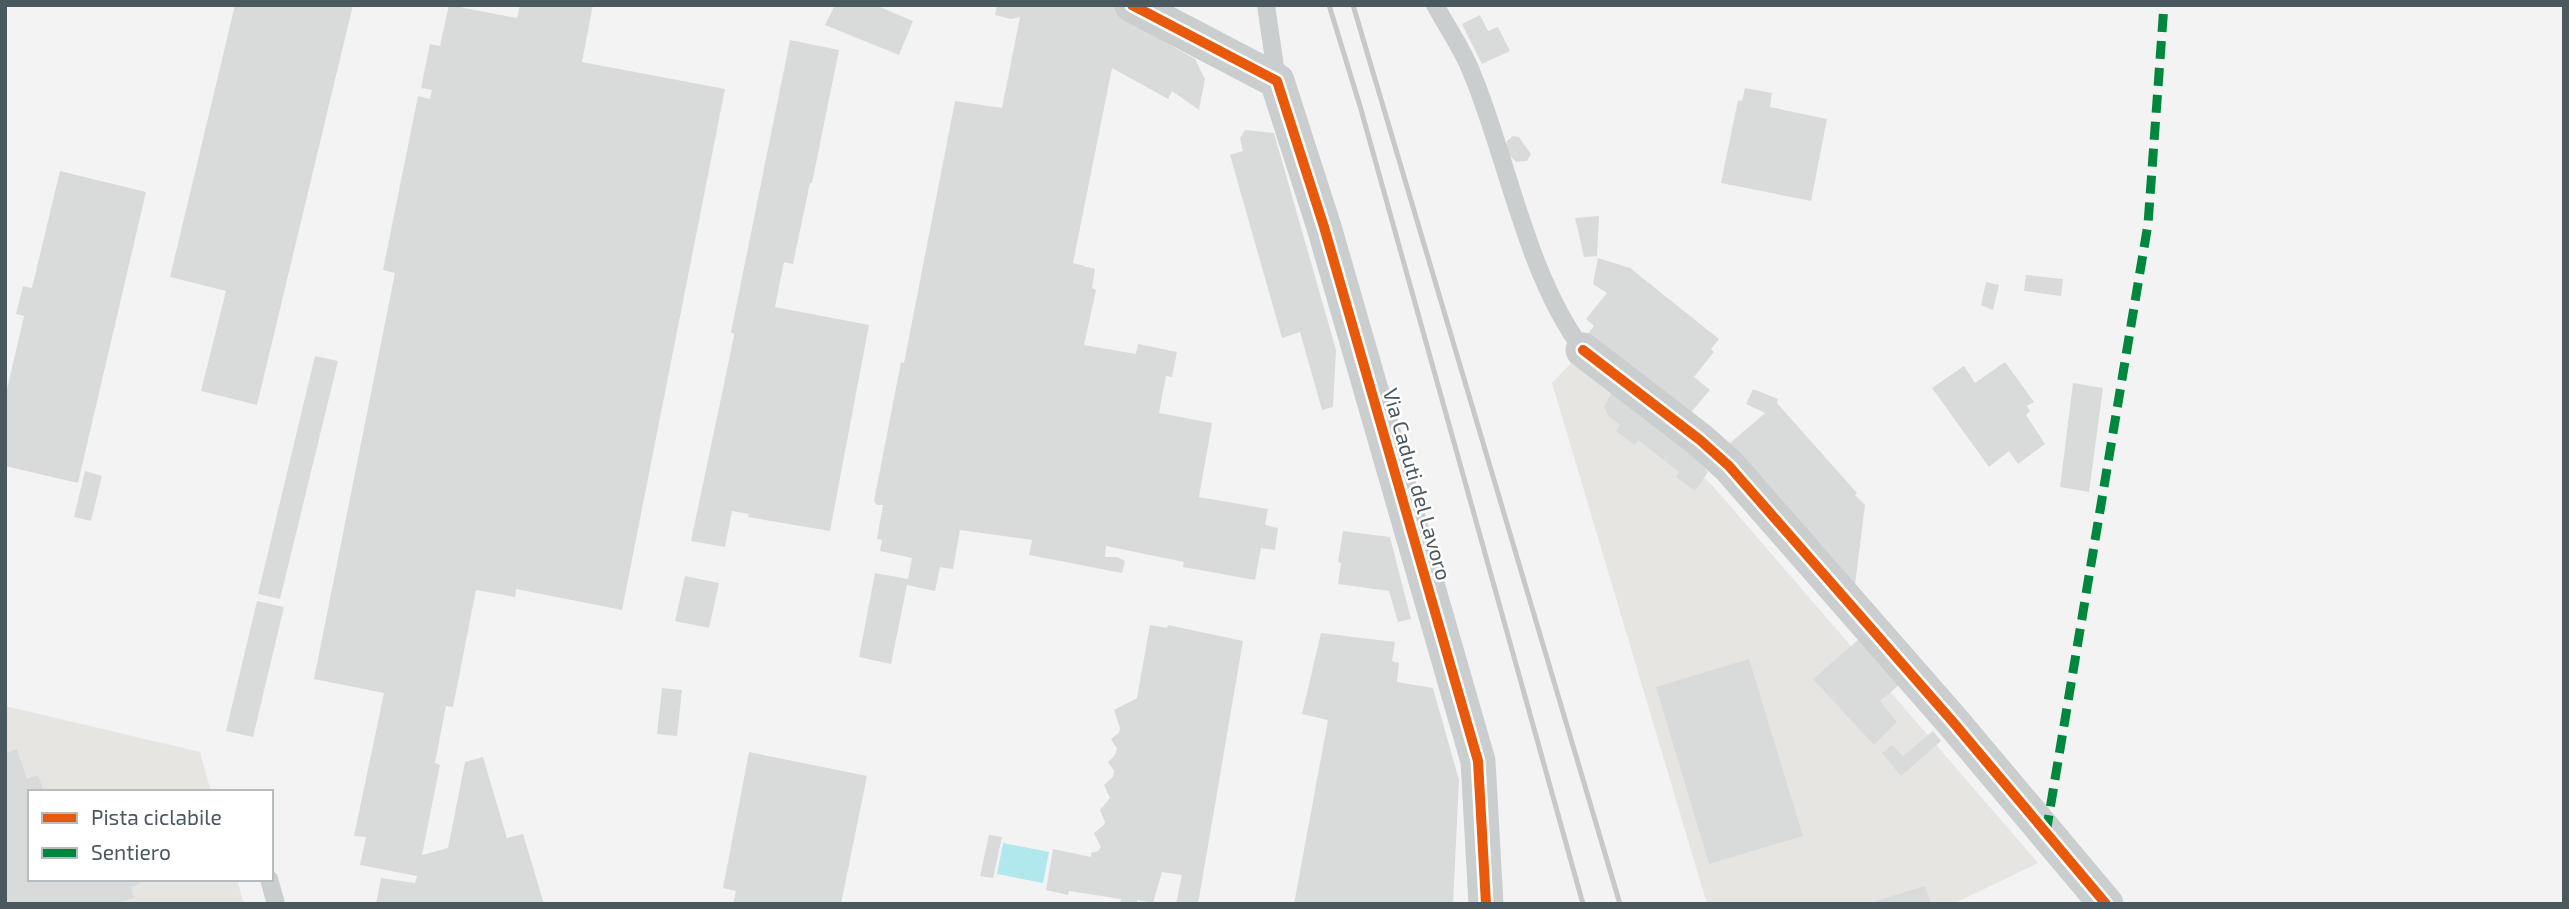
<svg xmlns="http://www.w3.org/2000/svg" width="2569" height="909" font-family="'Exo 2',sans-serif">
	<rect width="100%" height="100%" fill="#f3f3f3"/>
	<g fill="#e7e5e2">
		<polygon points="1574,360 1712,485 2038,863 1953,904 1707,904 1552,383"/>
		<polygon points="5,706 200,752 211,792 30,792 30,879 237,879 244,904 5,904"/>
	</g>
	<polygon fill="#b0e8ed" points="1003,843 1049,852 1043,883 997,874"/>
	<g fill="#d9dbdb">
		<polygon points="235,5 353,5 257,405 201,391 226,291 170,277"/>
		<polygon points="449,5 517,18 520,5 593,5 582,62 725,89 622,610 516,589 515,597 476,590 453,707 446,706 435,763 440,765 422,855 448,848 465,762 483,757 507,838 523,834 544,904 376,904 381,878 415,883 417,876 360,865 366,837 354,836 384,693 314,679 395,273 383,270 418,96 430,99 432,90 421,88 430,44 440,46"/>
		<polygon points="835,5 875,5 913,21 899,55 825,25"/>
		<polygon points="997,5 1022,5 1022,8 1024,5 1111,5 1172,39 1170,45 1195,59 1205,79 1199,110 1172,91 1168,99 1112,68 1073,263 1095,269 1092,288 1096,290 1084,345 1136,354 1138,344 1177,352 1172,377 1166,376 1159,413 1212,423 1199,497 1268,509 1265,525 1278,528 1275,550 1261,548 1255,580 1183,567 1184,562 1106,546 1105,557 1117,557 1125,561 1122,573 1029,555 1032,540 960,530 953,569 940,567 935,591 907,585 891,664 859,657 875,573 908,579 912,558 880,551 882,540 877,539 883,505 877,505 874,501 901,362 904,363 955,101 1002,108 1020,17 1011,19 995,15"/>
		<polygon points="1480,15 1488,31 1498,27 1510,51 1482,64 1462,24"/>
		<polygon points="790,40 839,50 812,183 810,183 793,264 784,262 775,307 869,325 830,531 748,517 749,514 732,511 725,547 691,541 734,336 734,334 731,332"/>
		<polygon points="1745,88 1772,93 1770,107 1827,119 1811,201 1721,183 1738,100 1742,101"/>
		<polygon points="1245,130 1274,133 1336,350 1333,407 1322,410 1300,332 1282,338 1230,155 1243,151 1240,138"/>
		<polygon points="1513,136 1519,137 1531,154 1527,161 1516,162 1510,156 1506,147 1507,141"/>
		<polygon points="60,171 146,192 78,483 5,466 5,398 24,316 16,314 23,286 32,288"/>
		<polygon points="1599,216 1597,256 1584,257 1575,218"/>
		<polygon points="1598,258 1630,268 1719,339 1711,349 1714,352 1694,377 1710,390 1688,416 1587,335 1594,326 1586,319 1607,293 1593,284"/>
		<polygon points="2026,275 2063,279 2061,296 2024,291"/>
		<polygon points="1986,282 1999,285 1993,310 1981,305"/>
		<polygon points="315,356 338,361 280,599 258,594"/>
		<polygon points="2005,362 2034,402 2027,406 2030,411 2026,415 2045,444 2018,464 2009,451 1989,467 1932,388 1964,366 1975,383"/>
		<polygon points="2073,383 2103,388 2089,492 2060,487"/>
		<polygon points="1753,389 1778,399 1777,403 1857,493 1855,495 1865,505 1854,593 1723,449 1765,413 1746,404"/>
		<polygon points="1612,392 1692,453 1708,472 1695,491 1676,477 1679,472 1638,440 1635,445 1616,431 1620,425 1609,416 1604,407"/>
		<polygon points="85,471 102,476 91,521 74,517"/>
		<polygon points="1343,531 1390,537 1411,619 1398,622 1389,591 1338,584 1341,563 1338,562"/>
		<polygon points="685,576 719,583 709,628 675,621"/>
		<polygon points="257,601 284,607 253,737 226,731"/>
		<polygon points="1150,625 1167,628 1168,625 1243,641 1198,904 1176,904 1182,875 1162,872 1153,903 1137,900 1137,904 1120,904 1121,899 1069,891 1068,895 1046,890 1053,849 1091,857 1091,853 1098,851 1101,847 1094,833 1104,825 1105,822 1100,810 1110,798 1104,785 1113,777 1114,771 1108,762 1115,755 1117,749 1111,739 1119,733 1120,728 1114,710 1137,698"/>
		<polygon points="1321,633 1395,642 1392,661 1399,663 1397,682 1433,688 1459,780 1453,904 1294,904 1328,720 1302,714"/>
		<polygon points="1859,639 1899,685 1880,701 1897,722 1874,745 1813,679"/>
		<polygon points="1749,659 1803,836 1709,864 1656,687"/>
		<polygon points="662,688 682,690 677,736 657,734"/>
		<polygon points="1933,731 1941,741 1901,776 1882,753 1892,745 1903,756"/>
		<polygon points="17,749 27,779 38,775 44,792 30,792 30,879 139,879 140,884 131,887 134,898 116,904 5,904 5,753"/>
		<polygon points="749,752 867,776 841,904 733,904 736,891 723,888"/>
		<polygon points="989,835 1002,837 993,878 980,876"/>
		<polygon points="1925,886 1931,904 1877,904 1876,901"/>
	</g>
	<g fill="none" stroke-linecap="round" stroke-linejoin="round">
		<g stroke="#cacecf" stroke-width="18">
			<polyline points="1266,5 1277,81"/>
			<path d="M1435 5C1447 27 1462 48 1471 71 1508 159 1526 274 1583 350"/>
			<polyline points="269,879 276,904"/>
		</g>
		<g stroke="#cacecf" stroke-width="35">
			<polyline points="1132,5 1277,81 1324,227 1478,761 1486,904"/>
			<polyline points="1583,350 1700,440 1729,466 1953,722 2106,904"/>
		</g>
		<g stroke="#c6c8ca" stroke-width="5">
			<polyline points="1329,5 1360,106 1583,904"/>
			<polyline points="1353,5 1620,904"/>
		</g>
		<polyline stroke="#00873e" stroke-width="9" stroke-dasharray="18 9" stroke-linecap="butt" points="2046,833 2148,224 2164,5"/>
		<defs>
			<g id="cycleway">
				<polyline points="1132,5 1277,81 1324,227 1478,761 1486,904"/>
				<polyline points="1583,350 1700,440 1729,466 1953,722 2106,904"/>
			</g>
		</defs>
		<use href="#cycleway" stroke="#fff" stroke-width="15"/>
		<use href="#cycleway" stroke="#e8590c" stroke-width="10"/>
	</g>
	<g text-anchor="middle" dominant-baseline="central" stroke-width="5" stroke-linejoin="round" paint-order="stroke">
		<g font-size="21" fill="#4a585f" stroke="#fff">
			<text transform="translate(1418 484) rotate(74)">Via Caduti del Lavoro</text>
		</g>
	</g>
	<rect width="2569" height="909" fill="none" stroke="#4a585f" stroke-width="14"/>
	<rect x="28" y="790" width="245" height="91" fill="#ffffff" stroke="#b7bcbf" stroke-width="2"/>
	<rect x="42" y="813" width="35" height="10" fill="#e8590c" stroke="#b7bcbf" stroke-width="2"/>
	<text x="91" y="825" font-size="21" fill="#4a585f">Pista ciclabile</text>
	<rect x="42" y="848" width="35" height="10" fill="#00873e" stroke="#b7bcbf" stroke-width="2"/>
	<text x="91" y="860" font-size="21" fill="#4a585f">Sentiero</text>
</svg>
